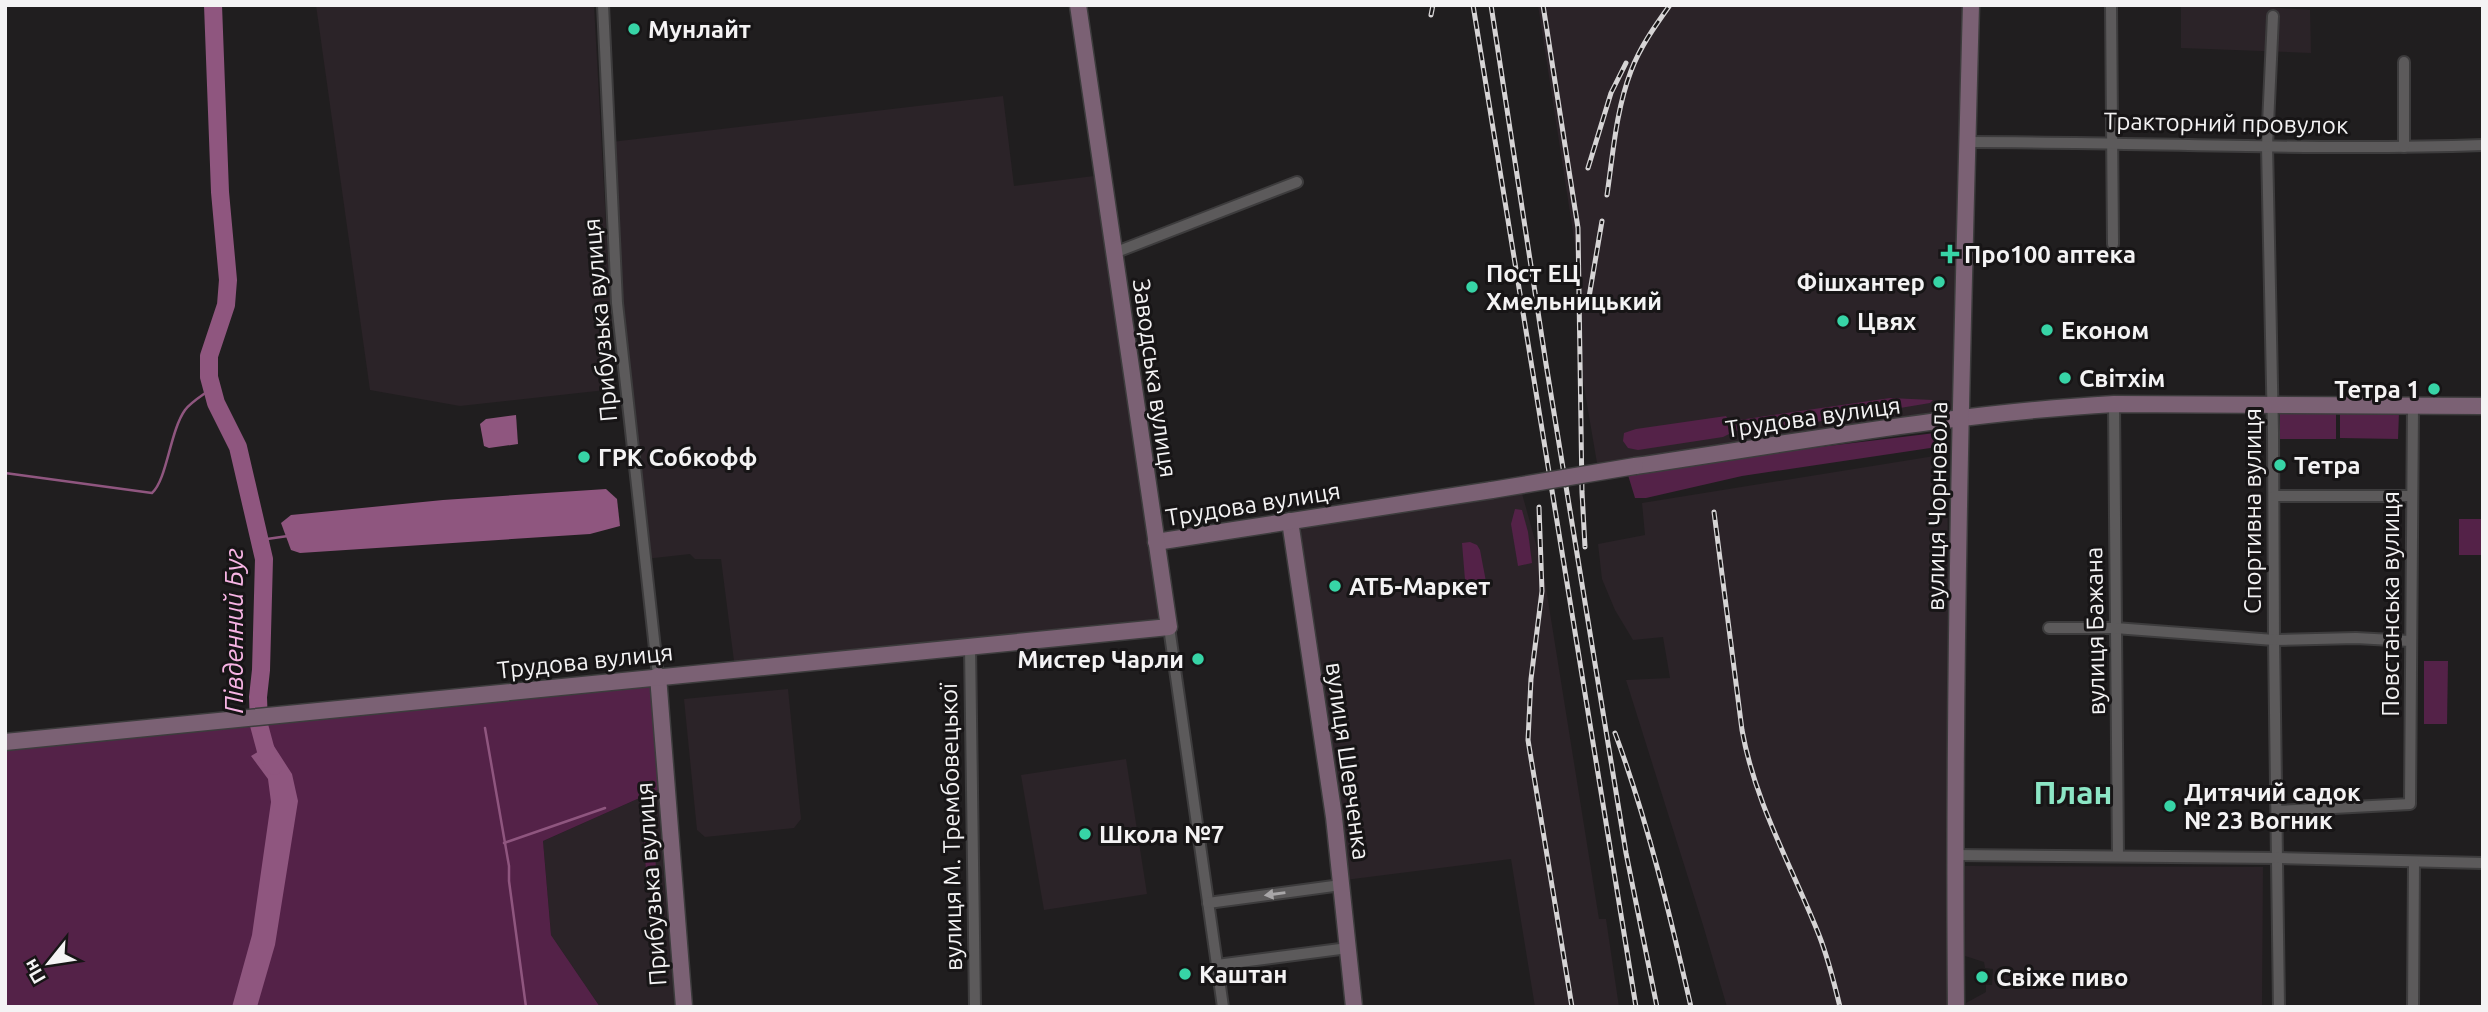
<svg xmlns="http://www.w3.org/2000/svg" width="2488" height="1012" font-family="Ubuntu,sans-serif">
	<rect width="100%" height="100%" fill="#201e1f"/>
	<g fill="#2b2328">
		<polygon points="316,5 594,5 615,389 460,406 370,390"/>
		<polygon points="1538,5 1967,5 1956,414 1598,469 1581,369 1575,245"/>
		<polygon points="2181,5 2242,5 2310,10 2311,53 2181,48"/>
		<polygon points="1003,96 1014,186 1102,175 1169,627 735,669 721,559 695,559 690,554 645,559 627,388 611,142"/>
		<polygon points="1947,454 1952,1007 1727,1007 1703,925 1626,680 1670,678 1663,637 1633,640 1615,610 1602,579 1598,544 1645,535 1642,503"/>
		<polygon points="1521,490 1543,569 1599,919 1606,919 1619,1007 1535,1007 1511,859 1345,880 1295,525"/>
		<polygon points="788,689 801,819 794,828 705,837 697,830 684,699"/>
		<polygon points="1126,759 1147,894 1044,910 1021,775"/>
		<polygon points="662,788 679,1007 600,1007 551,935 543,841"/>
		<polygon points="1965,866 2263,867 2262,1007 1966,1007 1966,1003 1986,992 1986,985 1992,985 1993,969 1985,968 1984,962 1965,956"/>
	</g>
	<g fill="#542248">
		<polygon points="1890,398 1933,400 1930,403 1792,426 1735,431 1734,425 1739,420"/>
		<rect x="2280" y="412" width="56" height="27"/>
		<polygon points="2340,412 2399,412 2398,439 2340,438"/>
		<polygon points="1726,416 1731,424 1731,433 1723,437 1638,450 1628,448 1623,441 1624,433 1636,429"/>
		<polygon points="1935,433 1944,442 1945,449 1937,447 1742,476 1646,498 1635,498 1628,475 1787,451"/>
		<polygon points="1515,509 1522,510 1528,532 1532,563 1518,566 1511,524"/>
		<polygon points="2459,519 2482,519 2483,555 2459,555"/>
		<polygon points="1470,542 1477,545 1480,550 1487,587 1481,592 1471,595 1466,592 1462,543"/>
		<polygon points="2424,661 2448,661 2447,724 2424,724"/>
		<polygon points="654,681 662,788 543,841 551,935 600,1007 5,1007 5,746"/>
		<polygon points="649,820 653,824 657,883 653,886 647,883 643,831"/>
	</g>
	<g fill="#8f567f">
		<polygon points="516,415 518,444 489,448 484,446 480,424 486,419"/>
		<polygon points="606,489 617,499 620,526 590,534 300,553 291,550 281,523 291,515 443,500"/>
		<polygon points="272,743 292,774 298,801 275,945 257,1007 232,1007 252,935 271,802 268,779 251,756"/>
	</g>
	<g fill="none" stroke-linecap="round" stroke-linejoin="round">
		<g stroke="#8f567f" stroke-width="2.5">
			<path d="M5 473 152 493C167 480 170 431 185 410 191 402 203 395 211 389"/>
			<polyline points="260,540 288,536"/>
			<polyline points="485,728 509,866 509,881 526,1007"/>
			<polyline points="504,843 605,808"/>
		</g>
		<polyline stroke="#8f567f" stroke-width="18" points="213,5 220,192 228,280 226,305 209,356 209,377 216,403 238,447 264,559 261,670 258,697 259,725 266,751 274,766"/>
		<defs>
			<g id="street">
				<polyline points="603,5 617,303 658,676"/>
				<polyline points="2111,5 2113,244"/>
				<polyline points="2273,16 2267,146 2273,432 2274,640 2279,1007"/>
				<path d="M1967 142C2139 142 2311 151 2483 145"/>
				<polyline points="2404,147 2404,62"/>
				<polyline points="1114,253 1297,182"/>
				<polyline points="2114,404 2118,856"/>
				<polyline points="2274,496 2412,496"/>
				<polyline points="1169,627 1223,1007"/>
				<polyline points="2049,628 2115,628 2274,640 2356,638 2410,641"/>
				<polyline points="970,646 975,1007"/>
				<polyline points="2278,811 2410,804 2413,405"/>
				<polyline points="1954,855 2279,858 2483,863"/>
				<polyline points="1208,903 1341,885"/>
				<polyline points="1217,965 1348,948"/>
				<polyline points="2413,1007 2414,862"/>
			</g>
			<g id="secondary">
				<path d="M1635 466C1794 443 1953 413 2114 404L2483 406"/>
				<polyline points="1290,521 1334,817 1354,1007"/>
				<polyline points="1156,542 1492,490"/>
				<polyline points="658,676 684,1007"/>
				<polyline points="5,742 1169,627 1078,5"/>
				<path d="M1956 1007C1953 673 1962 339 1971 5"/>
			</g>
		</defs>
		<use href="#street" stroke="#3d3c3d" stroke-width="14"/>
		<use href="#secondary" stroke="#3d3c3d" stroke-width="19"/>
		<use href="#street" stroke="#5c5a5b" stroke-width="10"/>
		<use href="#secondary" stroke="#7b6174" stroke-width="16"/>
		<defs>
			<g id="rail">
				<polyline points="1473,5 1636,1007"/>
				<polyline points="1491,5 1546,364 1626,853 1657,1007"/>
				<polyline points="1543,5 1578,228 1582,492 1585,547"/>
				<polyline points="1431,15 1433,5"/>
				<polyline points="1588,168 1611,93 1626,63"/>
				<path d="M1607 195C1613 154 1616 110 1631 71 1640 47 1655 26 1670 5"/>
				<polyline points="1588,303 1602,221"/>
				<polyline points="1539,507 1542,591 1531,679 1528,740 1572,1007"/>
				<path d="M1714 512 1742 730C1755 803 1792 867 1819 935 1828 958 1834 982 1840 1007"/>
				<path d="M1615 733C1648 822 1670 915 1691 1007"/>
			</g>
		</defs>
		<use href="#rail" stroke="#d6d4d5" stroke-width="5"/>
		<use href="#rail" stroke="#171516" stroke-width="2.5" stroke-dasharray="8" stroke-linecap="butt"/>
		<defs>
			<polyline id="secondary-bridge" points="1492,490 1635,466"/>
		</defs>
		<use href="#secondary-bridge" stroke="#3d3c3d" stroke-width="19" stroke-linecap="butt"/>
		<use href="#secondary-bridge" stroke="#7b6174" stroke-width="16"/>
	</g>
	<defs><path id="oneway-solid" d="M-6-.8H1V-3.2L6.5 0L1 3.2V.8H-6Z" transform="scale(1.75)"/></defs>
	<use fill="#a8a6a8" href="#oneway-solid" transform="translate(1275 894) rotate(172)"/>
	<g fill="#37d4a6" stroke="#171516" stroke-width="2.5">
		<circle cx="634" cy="29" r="7"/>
		<path d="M1946.5 243.5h7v7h7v7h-7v7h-7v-7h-7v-7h7z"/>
		<circle cx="1939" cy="282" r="7"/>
		<circle cx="1472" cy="287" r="7"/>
		<circle cx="1843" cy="321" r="7"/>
		<circle cx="2047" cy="330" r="7"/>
		<circle cx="2065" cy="378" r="7"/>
		<circle cx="2434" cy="389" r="7"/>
		<circle cx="584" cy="457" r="7"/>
		<circle cx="2280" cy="465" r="7"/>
		<circle cx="1335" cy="586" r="7"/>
		<circle cx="1198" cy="659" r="7"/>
		<circle cx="2170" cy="806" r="7"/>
		<circle cx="1085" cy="834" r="7"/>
		<circle cx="1185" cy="974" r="7"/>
		<circle cx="1982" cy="977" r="7"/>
	</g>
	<g text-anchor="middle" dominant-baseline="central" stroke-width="6" stroke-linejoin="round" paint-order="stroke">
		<g font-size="24" font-weight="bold" fill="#f4f3f4" stroke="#171516" text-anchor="start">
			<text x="648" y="29">Мунлайт</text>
			<text x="1964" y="254">Про100 аптека</text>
			<text x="1486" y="273">Пост ЕЦ<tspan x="1486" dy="28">Хмельницький</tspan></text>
			<text x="1925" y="282" text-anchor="end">Фішхантер</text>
			<text x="1857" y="321">Цвях</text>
			<text x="2061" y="330">Економ</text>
			<text x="2079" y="378">Світхім</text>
			<text x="2420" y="389" text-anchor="end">Тетра 1</text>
			<text x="598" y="457">ГРК Собкофф</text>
			<text x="2294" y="465">Тетра</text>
			<text x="1349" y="586">АТБ-Маркет</text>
			<text x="1184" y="659" text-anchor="end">Мистер Чарли</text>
			<text x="2184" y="792">Дитячий садок<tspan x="2184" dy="28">№ 23 Вогник</tspan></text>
			<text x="1099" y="834">Школа №7</text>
			<text x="1199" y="974">Каштан</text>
			<text x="1996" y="977">Свіже пиво</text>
		</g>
		<g font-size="24" fill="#f4f3f4" stroke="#171516">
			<text transform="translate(2226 123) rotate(1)">Тракторний провулок</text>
			<text transform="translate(600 320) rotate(-95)">Прибузька вулиця</text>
			<text transform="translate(1155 378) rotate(82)">Заводська вулиця</text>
			<text transform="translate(1813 417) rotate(-8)">Трудова вулиця</text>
			<text transform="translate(1253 504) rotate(-9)">Трудова вулиця</text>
			<text transform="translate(1937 506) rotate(-89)">вулиця Чорновола</text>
			<text transform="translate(2252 511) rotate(-90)">Спортивна вулиця</text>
			<text transform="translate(2390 604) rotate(-90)">Повстанська вулиця</text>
			<text transform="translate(2095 631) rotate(-91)">вулиця Бажана</text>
			<text transform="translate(585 661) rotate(-6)">Трудова вулиця</text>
			<text transform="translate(1348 761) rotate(82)">вулиця Шевченка</text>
			<text transform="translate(951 827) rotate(-91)">вулиця М. Трембовецької</text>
			<text transform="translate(651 884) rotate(-94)">Прибузька вулиця</text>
		</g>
		<g font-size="26" font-style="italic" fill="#f7b4e4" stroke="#171516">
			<text transform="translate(233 631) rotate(-90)">Південний Буг</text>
		</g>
		<g font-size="32" font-weight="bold" fill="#8ce6c5" stroke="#171516">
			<text x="2073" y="792">План</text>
		</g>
	</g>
	<rect width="2488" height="1012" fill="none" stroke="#f4f3f4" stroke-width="14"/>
	<g transform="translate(49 963) rotate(240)" stroke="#171516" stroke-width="5" paint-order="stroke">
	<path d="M0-5L12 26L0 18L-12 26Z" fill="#f4f3f4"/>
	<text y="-10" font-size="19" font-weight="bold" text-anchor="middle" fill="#f4f3f4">Пн</text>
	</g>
</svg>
